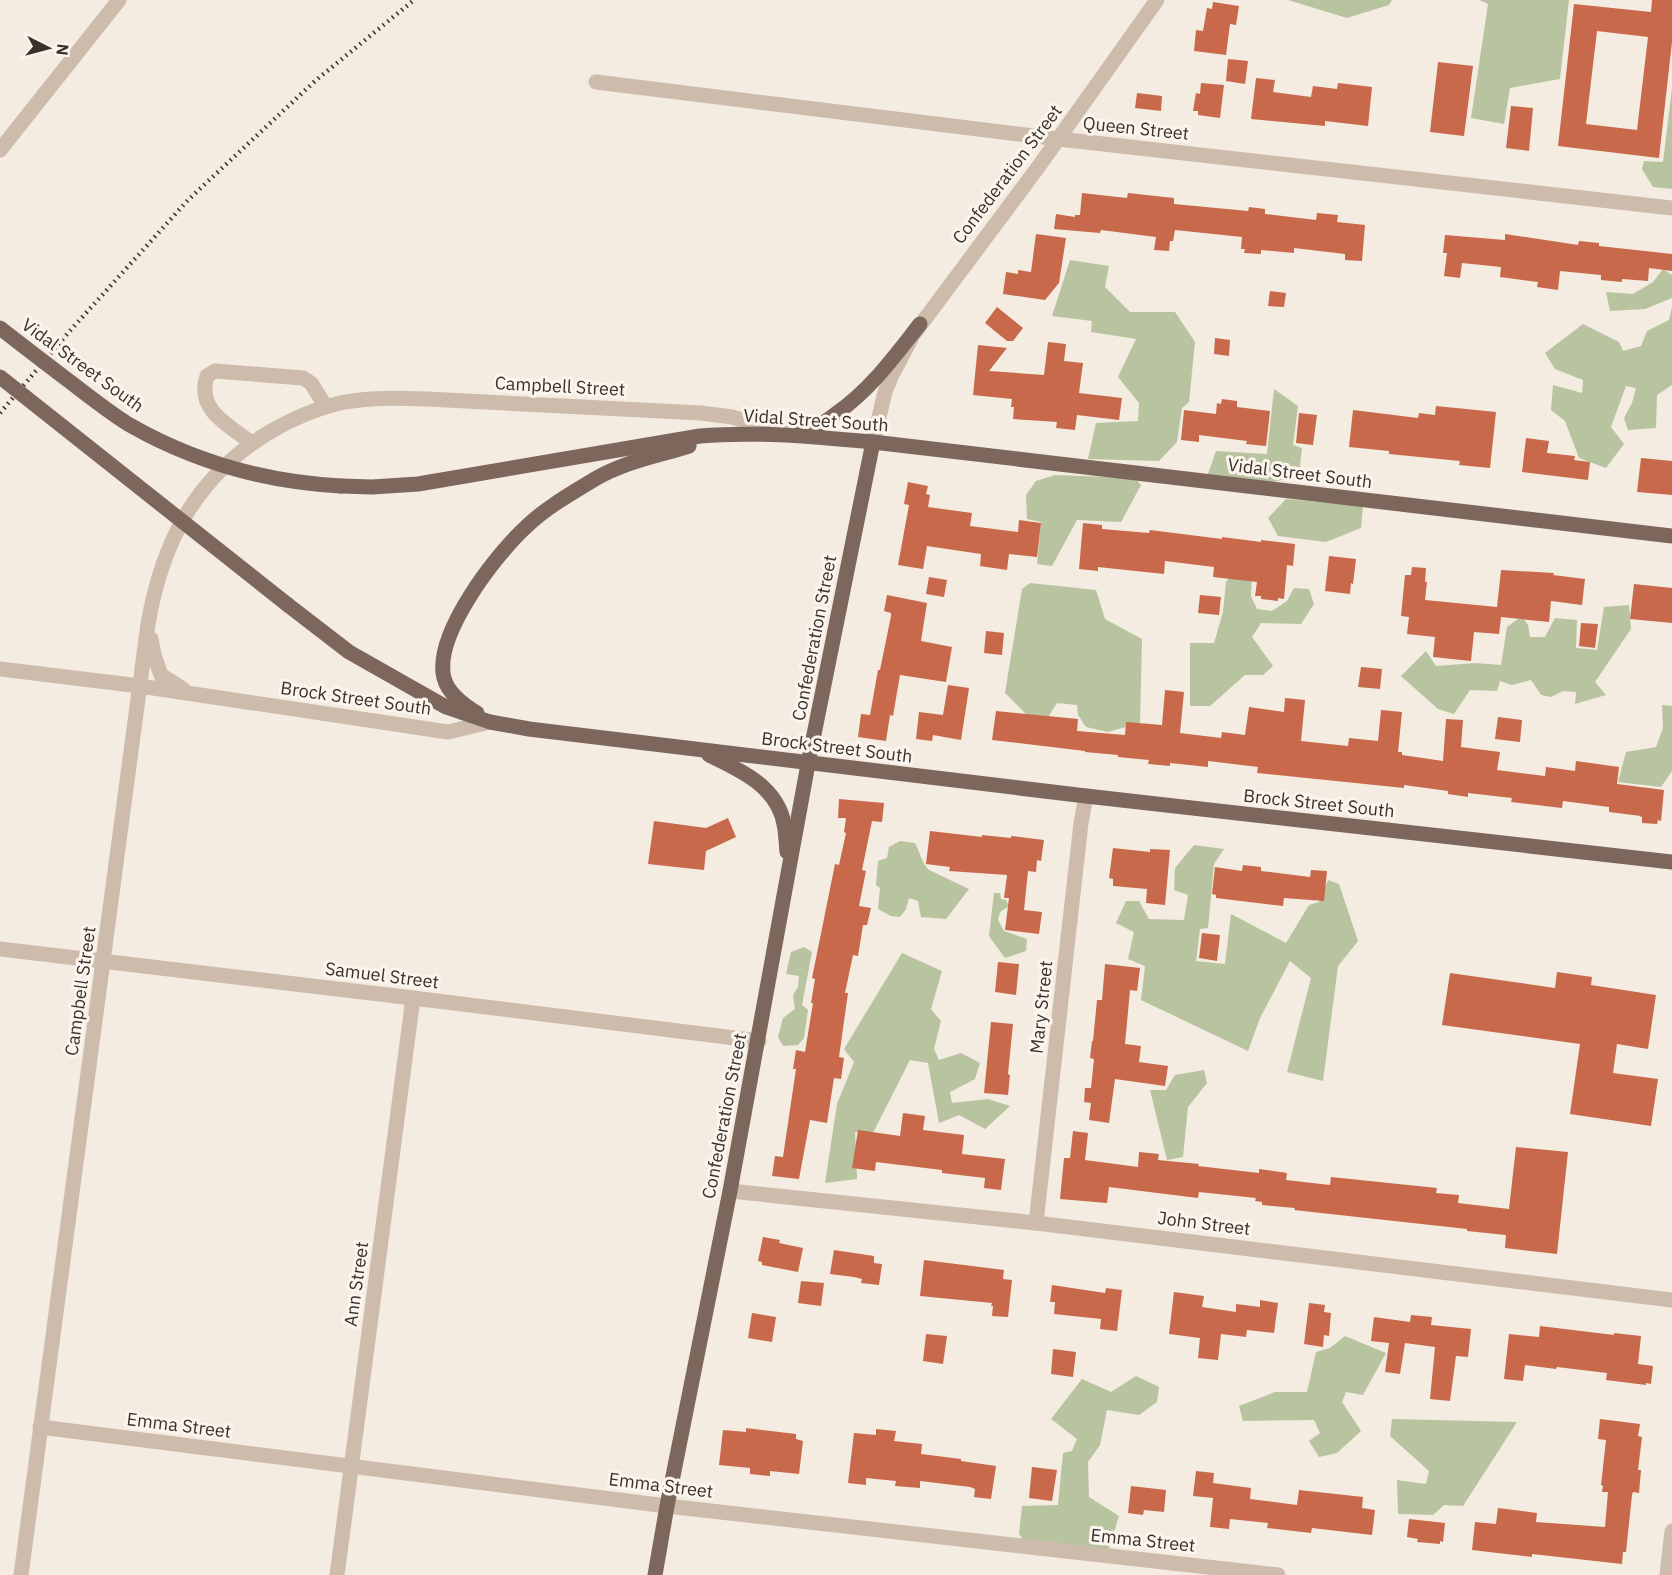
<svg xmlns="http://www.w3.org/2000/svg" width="1672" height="1575" font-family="'IBM Plex Sans',sans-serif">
	<rect width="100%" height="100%" fill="#f4ebe1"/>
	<g fill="#b8c4a0">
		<polygon points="1288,0 1392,0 1389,5 1347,18"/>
		<polygon points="1479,0 1569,0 1560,79 1510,88 1504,124 1471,118 1488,4"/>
		<polygon points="1672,88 1672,189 1653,187 1642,169 1644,161 1663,162"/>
		<polygon points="1070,260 1109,266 1105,287 1130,312 1175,312 1195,342 1189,402 1182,408 1177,442 1159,461 1088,459 1096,423 1138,421 1139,403 1118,377 1136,339 1091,332 1092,321 1052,316"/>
		<polygon points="1663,269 1672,275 1672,298 1645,309 1610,311 1606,292 1633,294 1653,282"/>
		<polygon points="1672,307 1672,385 1657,395 1656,428 1628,430 1624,418 1632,403 1636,388 1626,386 1611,427 1624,444 1606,468 1579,458 1565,421 1551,410 1553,385 1582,393 1583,380 1555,369 1545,353 1583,324 1619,342 1623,351 1641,346 1647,331 1669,320"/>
		<polygon points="1274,389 1298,406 1293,445 1302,448 1299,474 1281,480 1261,484 1208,474 1216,451 1267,454"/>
		<polygon points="1055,475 1135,478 1141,485 1121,522 1077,520 1052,566 1037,564 1041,522 1027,519 1026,495 1036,481"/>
		<polygon points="1286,499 1363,506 1361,528 1326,542 1278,536 1268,518"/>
		<polygon points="1235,570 1252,572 1251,596 1257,609 1272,611 1287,601 1294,588 1309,589 1314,604 1301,624 1261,623 1252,637 1273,666 1263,675 1245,675 1210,706 1190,706 1190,643 1214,643 1223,612 1226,582"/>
		<polygon points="1030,583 1096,590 1105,619 1142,639 1140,723 1108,732 1086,727 1078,715 1077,705 1057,703 1045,722 1032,720 1005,693 1022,589"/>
		<polygon points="1629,605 1631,629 1595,682 1606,695 1575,704 1576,692 1563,691 1551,697 1541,695 1531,680 1512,685 1500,681 1497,691 1470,690 1454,714 1438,709 1401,676 1426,651 1436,666 1475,663 1501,665 1507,627 1522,616 1528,625 1530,637 1545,637 1555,618 1577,620 1576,648 1597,650 1604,607"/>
		<polygon points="1662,705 1672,706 1672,771 1661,787 1618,782 1626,752 1656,747 1663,728"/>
		<path d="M900 841 915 843C920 852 922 864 929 870L969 889 946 919 921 917 918 901 909 898 906 909 900 917 891 916 878 909 880 888 876 885 878 861 887 858 889 847Z"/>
		<polygon points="1194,845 1224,849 1214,864 1208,928 1200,929 1196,961 1225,964 1231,914 1286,943 1309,905 1319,902 1328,880 1339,884 1358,941 1338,966 1323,1081 1287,1072 1311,978 1290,961 1260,1018 1248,1051 1141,1000 1145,966 1128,959 1134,932 1116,923 1126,901 1139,901 1149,919 1184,920 1188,895 1174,890 1175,868"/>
		<polygon points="994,893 1000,893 1001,899 1006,900 1009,906 1000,912 998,920 1004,931 1027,939 1026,951 1005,958 989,936"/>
		<polygon points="804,947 812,952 802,1005 808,1010 804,1038 798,1045 783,1046 778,1037 783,1018 795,1009 793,995 798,987 799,976 786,974 791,952"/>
		<polygon points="902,953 942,971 931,1009 941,1021 934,1049 939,1060 961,1053 980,1063 975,1079 950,1092 952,1103 988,1099 1010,1106 985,1129 959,1115 939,1123 928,1063 910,1060 873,1133 855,1132 857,1179 825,1183 837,1104 854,1062 844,1049"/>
		<polygon points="1204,1070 1207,1083 1188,1107 1183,1157 1167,1160 1150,1090 1166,1090 1175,1075"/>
		<polygon points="1345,1336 1386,1353 1363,1395 1346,1392 1342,1402 1361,1431 1337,1453 1319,1457 1309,1441 1320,1433 1314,1420 1243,1421 1239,1406 1275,1392 1307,1392 1316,1352 1330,1348"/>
		<polygon points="1136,1376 1159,1387 1157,1402 1139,1415 1107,1410 1100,1445 1088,1462 1089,1497 1119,1516 1105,1561 1034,1555 1019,1534 1022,1506 1058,1505 1063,1453 1072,1451 1077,1439 1051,1419 1082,1379 1111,1392"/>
		<polygon points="1392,1419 1517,1422 1463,1506 1444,1505 1433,1515 1398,1514 1397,1480 1426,1484 1429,1471 1390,1436"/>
	</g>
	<g fill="#c8694b" fill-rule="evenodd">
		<path d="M1652 0H1672V42L1659 158 1558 146 1574 4 1651 12ZM1597 31 1648 37 1637 130 1586 124Z"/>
		<polygon points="1213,2 1239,6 1236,25 1230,24 1226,55 1194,51 1196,30 1203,31 1207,8 1212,9"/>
		<polygon points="1228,59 1248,61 1245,84 1226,81"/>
		<polygon points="1438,62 1473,66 1464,136 1430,132"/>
		<polygon points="1256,78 1275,80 1273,92 1311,97 1313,86 1337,89 1338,83 1372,87 1368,126 1325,121 1325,126 1251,119"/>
		<polygon points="1201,83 1224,85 1220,118 1198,115 1198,111 1193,111 1196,93 1200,94"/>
		<polygon points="1137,93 1162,96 1161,111 1135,108"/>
		<polygon points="1511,106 1533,108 1529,151 1506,148"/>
		<polygon points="1082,193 1127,198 1128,193 1174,198 1174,204 1248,211 1249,207 1265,209 1265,214 1316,220 1317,213 1338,215 1337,222 1365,225 1362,261 1345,260 1345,254 1294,248 1294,253 1261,250 1261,254 1244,253 1245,249 1241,249 1242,237 1175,230 1173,241 1170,241 1169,251 1154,250 1156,237 1101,230 1100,233 1054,229 1056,214 1075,217 1075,215 1080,215"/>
		<polygon points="1036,234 1066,238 1059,283 1045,300 1003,294 1006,272 1018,274 1018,270 1031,272"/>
		<polygon points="1505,234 1578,245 1579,241 1599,243 1599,246 1672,254 1672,271 1649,268 1648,281 1622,279 1622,282 1601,280 1601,275 1560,271 1558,290 1537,287 1538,282 1500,277 1501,267 1462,263 1460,278 1444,276 1447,253 1443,253 1445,235 1505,240"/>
		<polygon points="1270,291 1286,293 1284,307 1268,306"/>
		<polygon points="997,307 1023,328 1013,341 1007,341 985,323"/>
		<polygon points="1215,338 1230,340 1229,356 1214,354"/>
		<polygon points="1048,342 1066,344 1064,361 1083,363 1079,393 1122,398 1119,420 1077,415 1075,430 1056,428 1057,422 1013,419 1014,407 1011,407 1012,399 973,395 978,345 1007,348 989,371 1044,375"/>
		<polygon points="1222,399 1237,401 1237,407 1270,411 1266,446 1246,444 1247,441 1199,435 1199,442 1181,440 1184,410 1216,414 1217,403 1221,404"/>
		<polygon points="1436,406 1496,412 1490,468 1459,465 1460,461 1389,454 1389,451 1349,447 1353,410 1418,418 1419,413 1435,415"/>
		<polygon points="1299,413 1317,415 1313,445 1296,443"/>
		<polygon points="1526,438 1549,441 1547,453 1575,456 1574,460 1590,462 1588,480 1522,472"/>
		<polygon points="1641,458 1672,461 1672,495 1637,492"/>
		<polygon points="908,482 928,486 926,494 930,495 928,507 972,513 970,526 1018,532 1019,520 1041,523 1037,557 1009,554 1007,570 980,566 981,554 927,546 923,569 898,565 909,505 904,504"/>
		<polygon points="1083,523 1102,525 1102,529 1149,533 1150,530 1222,539 1222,537 1261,542 1261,540 1295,544 1293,566 1287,565 1284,599 1278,598 1278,601 1261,599 1261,596 1255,596 1257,582 1213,577 1214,567 1165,561 1164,574 1098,567 1098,571 1079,569"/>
		<polygon points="1329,556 1356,559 1353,584 1351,583 1350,594 1325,591"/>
		<polygon points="1412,567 1426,568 1425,582 1427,582 1425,600 1497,607 1501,570 1554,573 1553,575 1585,579 1582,605 1551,601 1549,622 1501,617 1499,634 1474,632 1471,661 1433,657 1435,637 1407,634 1409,617 1401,616 1405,575 1411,575"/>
		<polygon points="929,577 947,580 944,597 926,594"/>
		<polygon points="1634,584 1672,588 1672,623 1630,619"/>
		<polygon points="887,595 927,603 921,641 952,647 946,682 900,675 893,716 890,715 886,741 858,737 861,714 870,715 878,670 880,670 891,616 891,613 884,611"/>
		<polygon points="1200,595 1221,597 1219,615 1198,613"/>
		<polygon points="1581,623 1598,624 1595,648 1579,646"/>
		<polygon points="986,631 1004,633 1002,655 984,653"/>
		<polygon points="1361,667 1382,669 1380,689 1358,687"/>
		<polygon points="948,685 969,688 961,740 933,735 932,741 916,739 919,712 943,715"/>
		<polygon points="1165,690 1184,692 1180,733 1221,738 1222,732 1245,735 1249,707 1284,712 1285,698 1305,700 1301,741 1348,746 1349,738 1378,741 1381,710 1402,712 1398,752 1402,752 1402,755 1443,761 1446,719 1463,720 1461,747 1500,752 1497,770 1545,776 1546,767 1575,771 1576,761 1619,767 1617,784 1664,790 1661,821 1658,820 1657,824 1642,823 1642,817 1640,817 1641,816 1609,812 1609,807 1563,801 1562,808 1511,802 1512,798 1468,793 1468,797 1448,794 1448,791 1404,785 1404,788 1257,773 1258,767 1208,761 1208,767 1170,763 1170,766 1148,764 1149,760 1118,757 1118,755 1085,752 1085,751 992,740 996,711 1078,719 1077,731 1125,735 1126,722 1162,725"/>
		<polygon points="1498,717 1522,720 1520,742 1495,739"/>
		<polygon points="839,799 884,803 882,822 872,821 862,870 866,871 859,906 871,908 867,925 863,925 858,956 853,955 845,993 848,993 839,1057 844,1058 841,1079 834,1078 827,1123 810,1120 799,1179 772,1176 775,1156 783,1157 796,1069 793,1069 796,1050 805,1052 813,1003 811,1003 815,979 812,978 835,864 839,865 846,833 844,832 846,818 838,818"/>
		<polygon points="728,818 736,837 706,851 704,870 648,864 654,821 706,828"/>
		<polygon points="930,831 982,837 982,835 1011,838 1011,836 1044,840 1041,861 1037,860 1036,872 1028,871 1024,910 1042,912 1039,934 1005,930 1009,898 1004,898 1007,875 949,871 950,867 926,864"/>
		<polygon points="1113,848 1150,852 1150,849 1170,850 1165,905 1146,903 1147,889 1113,886 1113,879 1109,878"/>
		<polygon points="1243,865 1261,867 1261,871 1310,877 1311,870 1327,871 1324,901 1284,898 1283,906 1216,898 1216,895 1212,894 1215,867 1242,871"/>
		<polygon points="1202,933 1220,935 1217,961 1199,958"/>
		<polygon points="998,962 1019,964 1016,995 995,992"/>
		<polygon points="1105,964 1140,968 1137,991 1130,990 1125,1044 1141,1046 1139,1062 1168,1066 1165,1086 1115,1079 1109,1123 1089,1120 1091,1103 1084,1102 1085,1088 1091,1088 1094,1059 1090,1058 1092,1041 1093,1041 1097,1000 1102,1000"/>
		<polygon points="1557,972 1592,977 1591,985 1656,995 1648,1049 1617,1044 1613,1073 1658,1079 1651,1126 1570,1114 1580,1044 1442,1025 1450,973 1555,988"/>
		<polygon points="991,1022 1013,1024 1008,1074 1010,1075 1008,1095 984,1093"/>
		<polygon points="903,1113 925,1116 923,1130 964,1135 962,1154 1005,1159 1001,1190 984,1188 985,1178 942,1173 942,1170 876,1162 875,1171 852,1168 858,1130 900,1136"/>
		<polygon points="1073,1131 1088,1133 1085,1160 1138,1167 1139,1152 1159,1154 1158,1160 1199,1164 1198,1166 1259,1173 1259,1169 1287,1173 1286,1180 1330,1185 1331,1177 1437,1188 1436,1193 1459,1195 1458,1203 1509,1209 1516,1147 1568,1152 1557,1254 1505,1248 1506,1235 1467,1231 1467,1229 1294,1210 1295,1208 1262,1205 1262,1202 1255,1201 1256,1198 1199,1192 1198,1198 1109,1187 1107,1203 1060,1199 1064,1158 1070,1158"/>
		<polygon points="763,1237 780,1240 779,1243 803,1248 798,1272 762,1265 762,1262 758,1261"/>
		<polygon points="834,1250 874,1256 874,1263 882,1264 879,1285 861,1283 862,1279 854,1277 830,1274"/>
		<polygon points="924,1260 1004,1270 1003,1279 1012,1280 1008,1317 992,1316 993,1306 991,1306 992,1303 920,1296"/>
		<polygon points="801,1281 824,1283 821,1306 798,1303"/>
		<polygon points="1052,1285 1105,1293 1106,1288 1122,1290 1117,1331 1100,1329 1101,1319 1054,1314 1055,1302 1050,1302"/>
		<polygon points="1174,1292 1204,1296 1202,1307 1236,1312 1236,1304 1260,1307 1260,1300 1278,1303 1274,1333 1247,1330 1246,1337 1221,1334 1218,1360 1198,1358 1200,1338 1169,1334"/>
		<polygon points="1309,1303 1325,1305 1324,1312 1331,1313 1329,1336 1324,1335 1323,1347 1304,1344"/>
		<polygon points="752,1313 776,1317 772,1342 748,1338"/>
		<polygon points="1411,1315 1432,1317 1431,1325 1471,1329 1468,1357 1456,1356 1450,1401 1430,1399 1435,1347 1405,1343 1400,1374 1385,1372 1389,1343 1371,1341 1374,1317 1410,1322"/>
		<polygon points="1540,1326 1614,1335 1614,1333 1641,1336 1638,1364 1653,1366 1651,1384 1646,1383 1646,1385 1606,1380 1607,1373 1557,1367 1556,1369 1525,1365 1523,1381 1504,1379 1509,1334 1539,1337"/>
		<polygon points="926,1334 947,1336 943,1364 923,1361"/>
		<polygon points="1053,1349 1076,1352 1073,1377 1051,1374"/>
		<polygon points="1600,1419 1640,1424 1638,1436 1642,1437 1638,1470 1641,1470 1639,1493 1633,1492 1632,1495 1626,1552 1623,1552 1622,1564 1532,1554 1532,1557 1472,1550 1475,1522 1496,1524 1498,1508 1537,1513 1536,1522 1605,1527 1608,1492 1602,1492 1603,1486 1601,1485 1606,1440 1598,1439"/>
		<polygon points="746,1428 796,1434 796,1439 803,1441 799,1474 770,1471 770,1476 750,1474 750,1468 719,1465 723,1430 746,1432"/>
		<polygon points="876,1429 896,1431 894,1441 922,1444 921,1454 961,1459 961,1461 996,1466 991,1499 974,1497 975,1489 970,1487 920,1481 920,1488 895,1486 896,1481 866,1478 866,1485 848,1483 854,1433 876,1435"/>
		<polygon points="1032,1467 1057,1470 1052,1501 1029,1498"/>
		<polygon points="1196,1471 1214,1473 1213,1483 1251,1488 1250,1499 1297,1505 1299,1490 1363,1497 1362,1508 1375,1510 1372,1535 1312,1528 1311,1533 1267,1528 1268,1523 1230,1519 1229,1529 1210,1527 1213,1498 1193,1496"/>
		<polygon points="1131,1486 1166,1490 1164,1512 1144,1510 1143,1515 1128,1513"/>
		<polygon points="1409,1519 1445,1523 1443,1542 1440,1541 1440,1544 1417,1542 1418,1539 1407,1537"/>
	</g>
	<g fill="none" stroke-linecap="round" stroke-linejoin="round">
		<g stroke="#cdbbac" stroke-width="15">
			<polyline points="596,82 1059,139 1672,208"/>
			<polyline points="0,150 119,0"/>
			<polyline points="873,442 885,392 892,375 913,335 1039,166 1157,0"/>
			<path d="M252 443C228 425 196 410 207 376L215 371 303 378 311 383 326 407"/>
			<polyline points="151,639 154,655 161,675 183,689"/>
			<polyline points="0,669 140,686 448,732 490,722"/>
			<polyline points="0,949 413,998 759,1041"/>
			<polyline points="730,1191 1036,1223 1672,1300"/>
			<polyline points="1036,1223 1081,823 1086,796"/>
			<polyline points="40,1427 667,1506 1278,1575"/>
			<path d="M21 1575 148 624C162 542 196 477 268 433 290 420 314 409 340 403 368 397 397 398 427 399L701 413 732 417 784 433"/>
			<polyline points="337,1575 413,998"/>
			<polyline points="1667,1575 1672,1531"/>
		</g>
		<g stroke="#7d675c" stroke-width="15">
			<path d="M800 433C815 430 825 422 837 413 871 389 894 357 920 324"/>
			<path d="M341 486 372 487 418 484 700 436C758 431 815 437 873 442L1672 536"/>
			<polyline points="288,605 349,652 446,707 490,722 529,729 1086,796 1672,862"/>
			<path d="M477 713C464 705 448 694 444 678 433 635 497 553 527 526 547 507 572 493 595 479 624 462 657 456 689 446"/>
			<path d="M709 755C740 770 777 786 784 824 786 833 786 843 787 852"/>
			<polyline points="655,1575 667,1506 730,1191 808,764 873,442"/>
		</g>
		<polyline stroke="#3b302b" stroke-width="4.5" stroke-dasharray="1.5 4.5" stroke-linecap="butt" points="0,413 68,333 188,200 315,81 414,0"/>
		<g stroke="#7d675c" stroke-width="15">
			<path d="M0 328C24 347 48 365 73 384 91 398 109 412 128 424 194 462 266 482 341 486"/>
			<polyline points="0,377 288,605"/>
		</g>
	</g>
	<g text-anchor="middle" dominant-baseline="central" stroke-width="6" stroke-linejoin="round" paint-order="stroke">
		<g font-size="18" fill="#3b302b" stroke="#fbf5ee">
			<text transform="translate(1136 128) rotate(6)">Queen Street</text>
			<text transform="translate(1007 174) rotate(-53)">Confederation Street</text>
			<text transform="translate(83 365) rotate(36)">Vidal Street South</text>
			<text transform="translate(560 386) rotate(3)">Campbell Street</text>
			<text transform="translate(816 420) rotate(4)">Vidal Street South</text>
			<text transform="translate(1300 473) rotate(7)">Vidal Street South</text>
			<text transform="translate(814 638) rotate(-79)">Confederation Street</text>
			<text transform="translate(356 698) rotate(8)">Brock Street South</text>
			<text transform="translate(837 747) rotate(7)">Brock Street South</text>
			<text transform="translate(1319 803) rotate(6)">Brock Street South</text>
			<text transform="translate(382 975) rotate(7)">Samuel Street</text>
			<text transform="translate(80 991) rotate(-82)">Campbell Street</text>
			<text transform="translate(1041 1007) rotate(-84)">Mary Street</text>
			<text transform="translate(724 1116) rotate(-79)">Confederation Street</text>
			<text transform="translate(1204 1223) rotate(7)">John Street</text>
			<text transform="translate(356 1284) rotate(-82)">Ann Street</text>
			<text transform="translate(179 1425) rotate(7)">Emma Street</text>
			<text transform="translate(661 1485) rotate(7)">Emma Street</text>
			<text transform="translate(1143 1540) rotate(6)">Emma Street</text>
		</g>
	</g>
	<g transform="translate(48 48) rotate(96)" stroke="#fbf5ee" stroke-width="4.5" paint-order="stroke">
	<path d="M0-4.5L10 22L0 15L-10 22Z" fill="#3b302b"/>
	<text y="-9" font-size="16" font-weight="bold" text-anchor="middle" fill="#3b302b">N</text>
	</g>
</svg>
